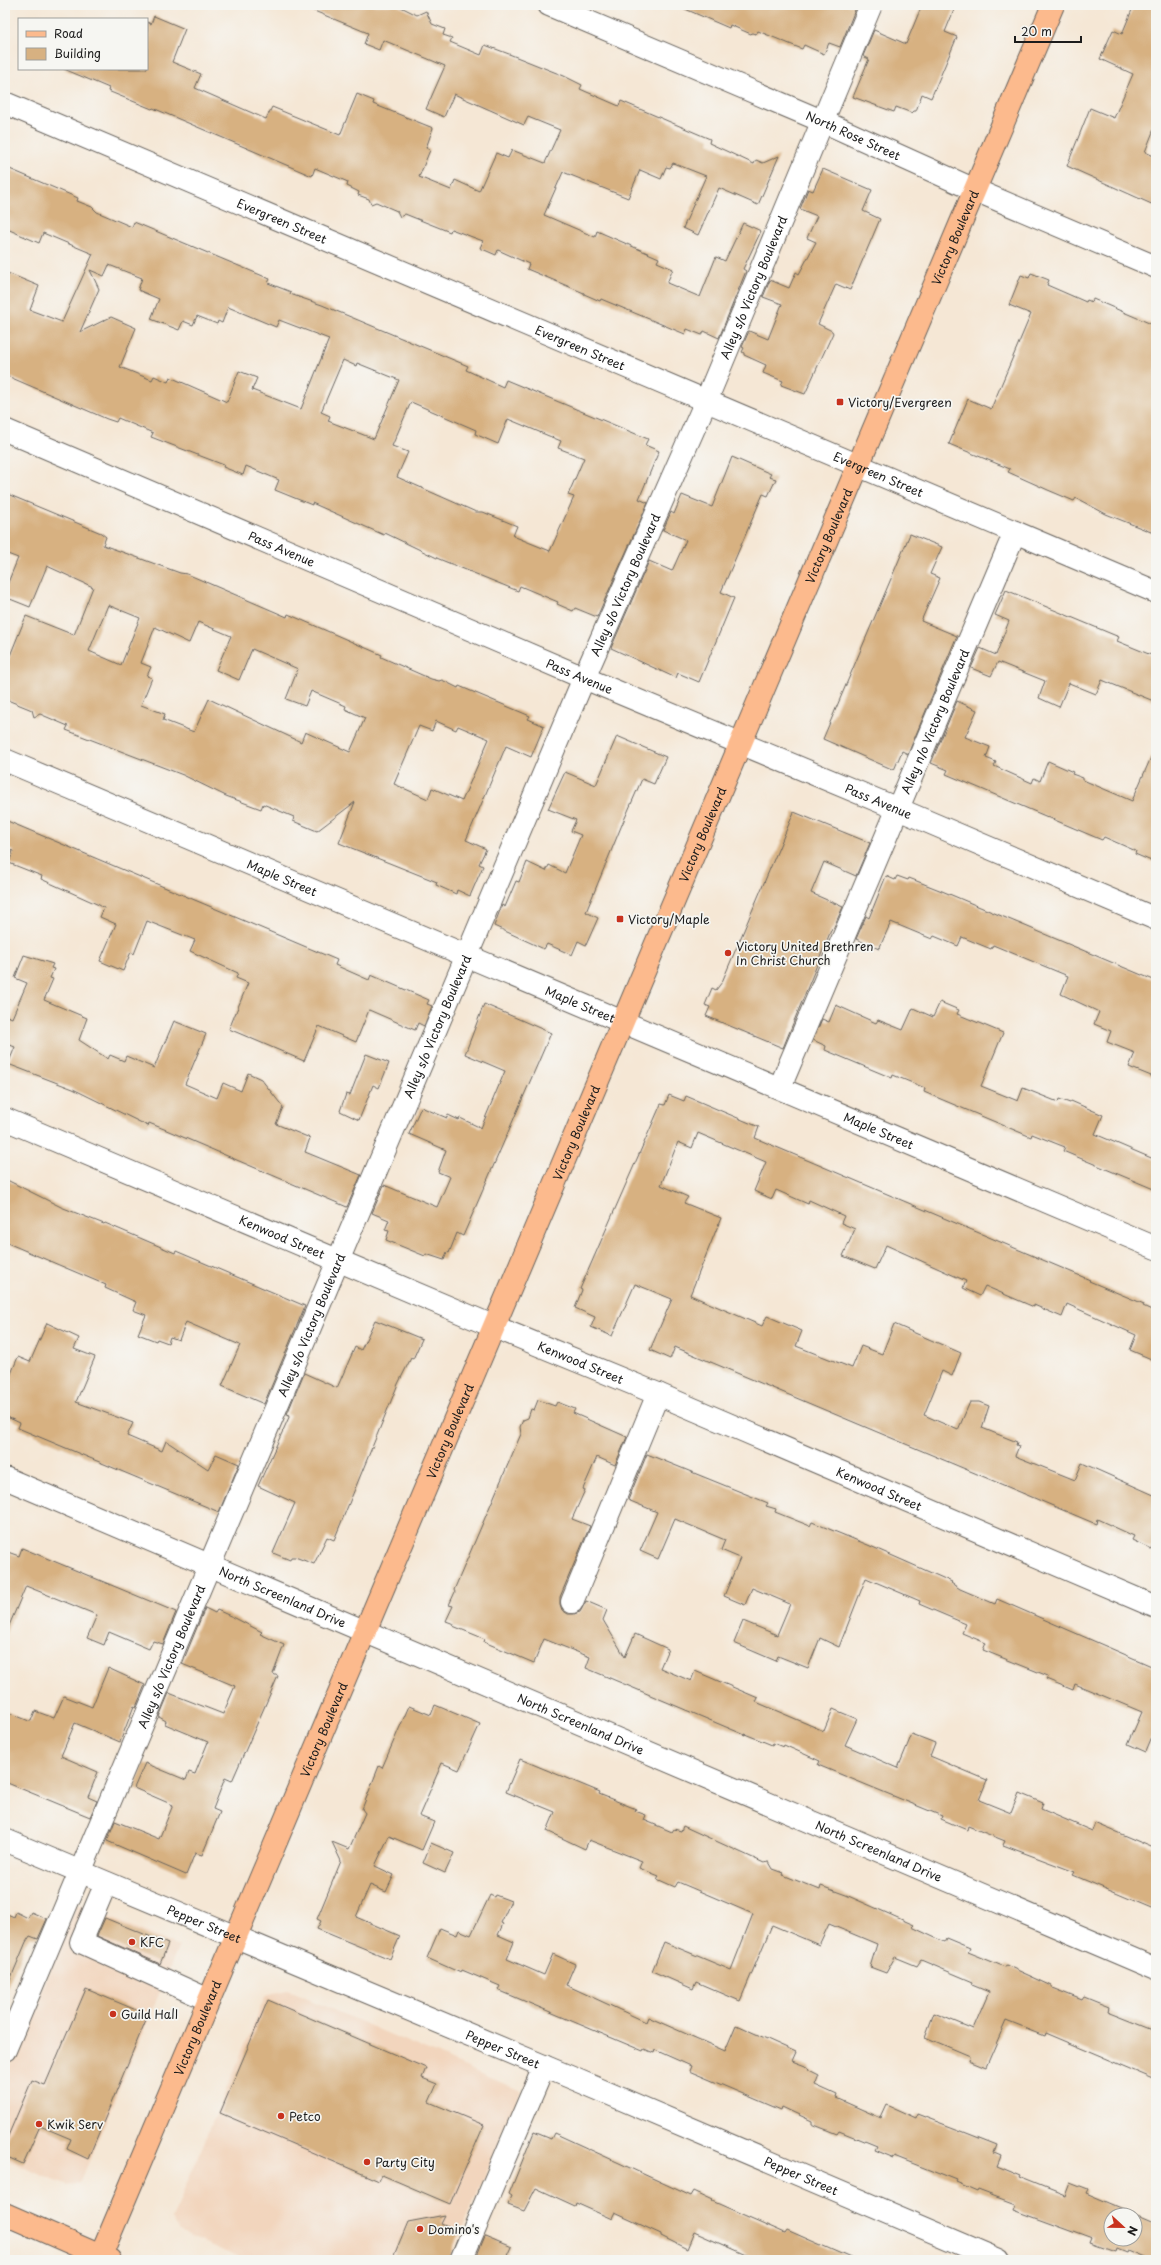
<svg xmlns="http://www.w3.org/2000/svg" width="1161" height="2265" font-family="'Playpen Sans',sans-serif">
	<rect width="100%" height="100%" fill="#f6f6f2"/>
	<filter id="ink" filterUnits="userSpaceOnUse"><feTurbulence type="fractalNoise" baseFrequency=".025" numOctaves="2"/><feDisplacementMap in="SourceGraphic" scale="8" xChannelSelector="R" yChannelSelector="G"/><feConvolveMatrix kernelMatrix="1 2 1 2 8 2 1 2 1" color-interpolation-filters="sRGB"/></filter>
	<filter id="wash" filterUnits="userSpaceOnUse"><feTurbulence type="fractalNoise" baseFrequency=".012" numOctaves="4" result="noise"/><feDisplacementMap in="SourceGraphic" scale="16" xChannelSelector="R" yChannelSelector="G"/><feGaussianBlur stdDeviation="0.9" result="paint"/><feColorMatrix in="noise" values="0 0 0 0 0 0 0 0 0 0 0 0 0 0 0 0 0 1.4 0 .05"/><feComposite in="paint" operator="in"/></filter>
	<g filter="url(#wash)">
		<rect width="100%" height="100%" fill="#f5e7d5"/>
		<g fill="#f2d5bd">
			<polygon points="77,1904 179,1946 80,2183 67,2186 5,2159 5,2076"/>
			<polygon points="287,1990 521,2091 449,2260 244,2260 180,2232 172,2219 266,1995"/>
		</g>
		<g id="blocks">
			<g fill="#d7b181" fill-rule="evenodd">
				<polygon points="397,5 417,15 426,11 432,24 445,29 443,35 452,38 450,42 481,55 485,45 509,54 564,76 582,85 580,89 619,106 621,101 710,139 709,143 754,164 756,160 763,163 779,156 758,205 719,188 698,235 683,228 706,176 673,163 670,168 666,167 661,179 640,170 628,198 563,172 544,215 595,237 597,231 659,258 657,262 673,269 667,283 700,297 716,257 725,261 743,223 761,231 743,269 746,271 719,338 704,331 702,335 687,329 685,334 601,299 600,301 584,294 584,293 527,269 529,264 498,250 496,255 480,248 483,241 451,229 450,232 405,214 400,217 397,211 376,202 371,204 369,199 358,195 359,192 347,186 348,182 315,168 312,176 153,108 152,109 108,91 109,88 64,69 147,69 147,22 151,24 154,16 185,29 172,62 201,74 195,88 266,119 272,107 340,135 357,94 374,101 373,104 433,128 426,148 430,150 419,177 451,190 455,180 479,191 496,153 508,158 512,150 545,163 560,130 528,117 524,125 454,94 444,117 426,109 445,66 383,40 379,50 364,44 368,33 302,6"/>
				<polygon points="676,5 857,5 840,47 829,43 824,54 804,45 802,49 758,31 756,34 752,33 751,34 730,25 729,28"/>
				<polygon points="922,5 956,5 945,32 957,37 931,98 922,94 916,111 914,111 912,113 896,107 894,112 853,97 869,59 863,56 874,30 906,44"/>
				<polygon points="1134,5 1156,5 1156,124 1145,152 1156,157 1156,206 1067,166 1090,108 1114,118 1133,74 1100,59 1113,30 1122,34"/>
				<path d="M5 167 78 198 77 201 92 207 97 212 132 227 134 222 270 279 268 283 291 292 290 294 322 305 468 366 466 370 503 387 506 380 648 439 645 445 659 451 639 499 648 503 597 617 575 608 573 611 557 604 558 602 520 586 518 591 439 559 385 533 384 535 312 503V505L275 490 279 480 246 466 243 475 223 467 224 465 151 437 153 433 118 418 116 422 107 419 5 375V272L39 286 30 310 62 322 93 254 43 233 39 243 5 228ZM109 265 142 278 138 290 159 299 151 319 179 330 183 321 193 325 197 316 217 324 218 321 222 323 228 307 276 327 279 320 329 339 301 409 252 390 257 378 239 371 227 402 170 377 168 382 154 376 152 380 120 367 136 328 111 317 80 332 99 289 90 270 104 276ZM343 360 356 366 357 363 399 380 374 439 328 421 330 416 321 412ZM411 402 476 430 475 434 498 444 508 419 561 441 558 448 584 458 568 495 574 497 550 551 513 536 517 526 483 512H476L397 477 408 452 392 446Z"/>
				<polygon points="823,169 872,190 863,211 880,219 850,290 836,284 818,324 832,331 833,333 805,394 781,385 783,381 763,373 766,365 744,355 744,353 742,352 744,348 742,347 749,331 768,339 782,304 763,297 770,280 789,288 796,272 799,274 816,242 807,238 817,216 800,209 808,189 813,191"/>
				<polygon points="1031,273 1049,280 1047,285 1070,295 1086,302 1087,300 1092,302 1093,299 1156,326 1156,534 1106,514 1076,498 1074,501 1048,490 1008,472 1010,469 949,444 968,399 991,409 1031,314 1009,305 1021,275 1029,278"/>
				<polygon points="732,457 771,474 769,477 776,479 768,496 763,494 721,592 734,598 699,682 678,673 676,678 611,648 649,561 672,571 686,540 663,530 671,512 674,514 682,495 712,507"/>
				<path d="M5 493 101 533 106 537 103 545 180 573 187 574 287 617 288 614 382 655 381 657 431 679 439 681 442 680 458 688 459 686 530 716 528 719 544 726 531 757 506 746 478 812 466 840 486 849 479 864 483 866 470 896 457 890 456 894 436 885 437 882 339 843 355 802 317 831 293 821 294 817 263 804 261 809 226 796 183 775 66 730 68 726 40 714 34 717 32 710 5 699V668L26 616 74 635 93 587 47 566 30 607 5 597V590L18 558 5 553ZM108 605 140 618 121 665 89 651ZM198 622 231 636 216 670 239 680 252 649 298 669 286 699 305 706 311 691 346 706 345 709 365 718 350 752 305 732 301 742 209 699 194 732 163 720 165 714 141 705 152 678 147 676 151 667 141 663 155 627 189 643ZM436 721 456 730 458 726 489 739 462 801 432 788 428 799 394 784 419 726 432 731Z"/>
				<polygon points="910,534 942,547 930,574 940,578 921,621 957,636 956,638 908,754 902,751 894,770 823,739"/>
				<polygon points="1006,590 1119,637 1117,641 1156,657 1156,702 1102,680 1096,694 1069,683 1059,707 1039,698 1045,681 998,662 991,676 971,668 980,648 996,655 1009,621 995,615"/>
				<polygon points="957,701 977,710 965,737 990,747 986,758 996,762 994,766 1032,783 1034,778 1040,781 1048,761 1073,772 1072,774 1083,778 1083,780 1132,801 1156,746 1156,863 1135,854 1136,851 1104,837 1102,840 946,774 948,770 931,763"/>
				<polygon points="617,736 666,757 654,784 642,779 621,827 586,912 598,918 586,945 578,941 572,955 547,944 544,949 494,926 502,905 505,907 516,881 519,882 527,862 546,871 549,865 565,873 581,835 571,831 576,820 548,809 565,772 596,785"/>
				<polygon points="794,812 870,843 856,876 824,862 811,893 843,907 833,929 832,928 783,1048 706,1016 710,1007 705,1005 712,988 716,990 722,982"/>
				<polygon points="5,820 337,960 335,965 369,980 371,975 429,1000 427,1004 432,1006 424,1026 418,1023 415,1030 369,1010 356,1042 319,1026 304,1061 229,1029 248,983 236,978 238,973 190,951 195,940 147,921 134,954 131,952 123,971 100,961 116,924 100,917 104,908 99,905 41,879 42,876 9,863 13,851 5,848"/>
				<polygon points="886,876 895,880 897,876 908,880 909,878 942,891 1156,981 1156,1078 1129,1067 1135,1053 1107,1042 1111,1031 1094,1024 1099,1012 1061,994 1068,976 993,945 991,949 962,937 958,946 934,936 932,939 891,922 879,949 856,939 866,916 869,918"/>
				<polygon points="24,955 53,964 51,968 54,969 50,978 53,979 44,1000 87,1018 79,1040 108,1059 110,1055 124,1061 126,1056 154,1068 174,1021 206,1034 185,1084 217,1098 223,1083 241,1091 248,1073 261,1079 283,1107 276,1124 310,1138 305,1152 361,1175 347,1207 164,1129 149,1123 148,1126 73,1089 8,1064 15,1047 5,1043 5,1015 12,1018 27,983 15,978"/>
				<polygon points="940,1002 959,1010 957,1014 1003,1033 981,1086 1018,1101 1023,1088 1058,1102 1059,1099 1070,1103 1071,1101 1103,1115 1095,1134 1156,1160 1156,1190 1063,1151 1065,1147 1032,1134 1031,1137 924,1092 925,1088 893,1075 892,1078 825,1050 826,1046 813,1040 822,1019 829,1022 836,1005 876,1023 878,1020 903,1030 913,1008 933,1017"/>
				<polygon points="484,1004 551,1033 463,1236 457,1233 449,1253 447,1252 444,1260 426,1254 425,1256 386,1240 389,1231 385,1230 389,1220 372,1213 384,1185 437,1207 450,1177 438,1172 446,1150 409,1134 421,1107 447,1118 448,1115 459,1120 460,1118 481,1128 505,1071 465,1054"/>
				<polygon points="366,1054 389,1063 379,1088 373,1085 359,1120 340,1111 346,1094 350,1095"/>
				<polygon points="669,1095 684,1101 686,1096 759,1127 755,1138 1090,1280 1089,1281 1144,1304 1143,1306 1156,1312 1156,1361 1130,1350 1136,1335 1067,1304 1062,1317 1034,1305 1034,1307 985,1286 980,1296 963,1288 966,1281 886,1245 875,1269 843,1256 855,1229 841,1223 844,1216 809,1200 808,1204 776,1190 772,1199 754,1191 766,1162 698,1133 692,1148 678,1142 661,1185 688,1197 684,1203 721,1218 690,1295 762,1326 767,1316 802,1331 796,1346 852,1368 861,1346 882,1354 894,1324 961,1353 952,1376 942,1371 924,1415 958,1430 970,1402 979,1402 989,1406 982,1428 1017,1442 1016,1445 1019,1446 1015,1456 1075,1480 1082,1463 1156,1496 1156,1538 1151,1549 1132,1540 1134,1536 1097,1519 1096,1524 675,1347 670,1359 650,1350 672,1299 635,1284 612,1336 591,1327 595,1317 575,1308 582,1290 580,1289 661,1104 665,1105"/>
				<polygon points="5,1179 61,1207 104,1224 105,1223 175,1253 176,1251 305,1306 264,1404 222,1386 240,1345 186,1322 179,1340 170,1337 168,1343 157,1339 156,1341 138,1334 146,1315 133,1310 136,1302 105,1288 106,1285 5,1242"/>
				<polygon points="375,1320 422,1339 413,1359 411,1358 398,1384 334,1540 327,1537 314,1564 295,1557 291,1557 290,1560 273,1553 295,1503 258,1486 290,1415 287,1414 304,1373 337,1388 355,1347 361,1350"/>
				<polygon points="47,1323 79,1338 74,1349 95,1357 76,1402 133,1423 127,1436 162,1451 166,1441 208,1469 216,1454 239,1464 219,1512 18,1428 20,1423 5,1416 5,1388 18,1357 30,1362"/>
				<polygon points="538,1400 555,1406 557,1402 575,1409 573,1413 627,1437 615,1465 597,1457 583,1489 585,1490 572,1519 590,1526 560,1597 560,1604 562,1610 568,1614 574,1614 580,1612 586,1601 607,1610 603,1620 625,1657 635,1634 668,1649 660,1668 691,1681 695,1671 758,1698 756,1702 824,1731 833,1709 857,1719 845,1745 898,1768 912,1734 935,1743 930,1756 987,1780 979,1800 1011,1813 1019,1793 1043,1803 1041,1809 1092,1831 1095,1823 1156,1849 1156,1910 1073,1875 1075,1872 1003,1845 1005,1841 968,1826 967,1830 941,1819 942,1816 818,1765 820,1761 784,1745 783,1747 773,1743 772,1745 745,1734 745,1735 586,1668 590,1657 544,1639 534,1663 484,1642 485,1639 453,1626 454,1624 446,1621 453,1606 449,1605 455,1592 454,1590 521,1434 520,1427 523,1420 528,1418 531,1409 534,1410"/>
				<polygon points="647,1454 768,1503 766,1506 776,1509 775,1512 810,1526 812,1522 868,1545 952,1582 951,1583 960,1589 995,1604 997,1599 1156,1668 1156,1728 1146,1752 1128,1744 1142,1712 1075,1684 1073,1690 1046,1679 1048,1676 983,1650 986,1643 962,1633 966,1624 919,1604 920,1601 866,1578 839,1647 820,1638 808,1668 778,1656 776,1661 734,1643 743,1621 777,1635 790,1604 752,1588 745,1605 724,1596 740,1558 721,1550 725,1540 675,1519 658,1559 640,1551 657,1512 628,1500"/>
				<polygon points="22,1548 176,1612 163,1644 153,1641 149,1649 109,1632 104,1645 87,1638 97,1615 26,1586 5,1635 5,1551 19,1556"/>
				<polygon points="205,1608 215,1613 217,1610 235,1618 262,1632 260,1634 284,1645 273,1674 278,1676 232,1781 225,1778 213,1809 220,1812 202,1855 195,1853 186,1875 107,1841 115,1821 159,1839 173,1805 134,1788 145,1763 186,1780 189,1772 195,1774 208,1742 165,1724 166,1721 159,1717 169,1693 223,1714 235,1686 182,1664"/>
				<polygon points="108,1668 145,1685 136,1707 134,1706 120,1742 75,1723 61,1756 98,1772 88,1797 97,1801 90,1817 5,1782 5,1711 29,1721 31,1721 35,1711 54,1718 64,1696 92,1707"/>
				<polygon points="435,1705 480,1724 459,1770 442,1763 419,1816 434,1822 422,1850 389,1836 375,1866 394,1875 386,1892 370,1885 356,1917 400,1936 390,1959 317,1929 321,1921 317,1919 341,1861 332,1842 349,1849 365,1813 362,1809 379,1766 382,1768 409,1706 431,1715"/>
				<polygon points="520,1759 600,1792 599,1794 636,1809 635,1811 646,1815 644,1820 672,1832 674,1829 681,1831 683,1826 764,1863 769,1862 773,1869 784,1873 783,1875 820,1890 821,1886 846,1895 914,1925 912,1927 944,1942 946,1938 970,1948 968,1952 1005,1967 1006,1965 1039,1980 1052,1986 1052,1988 1082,2000 1084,1997 1109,2007 1108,2011 1156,2030 1156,2080 1045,2033 1044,2036 1006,2021 986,2067 969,2060 970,2056 925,2037 934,2013 973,2029 989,1992 972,1985 973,1982 921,1960 917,1966 895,1957 886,1973 870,1967 877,1944 829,1924 819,1945 772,1925 740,2001 696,1982 693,1989 652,1971 664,1942 731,1970 753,1914 678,1882 675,1887 657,1879 659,1876 639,1868 642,1861 589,1840 585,1849 547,1831 555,1812 506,1792"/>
				<polygon points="431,1843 454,1853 445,1873 423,1863"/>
				<path d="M490 1895 494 1897 495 1895 511 1901 501 1923 503 1924 498 1935 514 1942 507 1959 544 1975 553 1954 575 1964 566 1985 646 2022 648 2017 725 2051 736 2025 796 2052 792 2061 808 2067 809 2070 819 2075 815 2085 837 2095 836 2098 881 2118 887 2105 916 2118 917 2114 964 2132 997 2145 994 2153 1001 2156 997 2166 1021 2176 1020 2178 1065 2196 1070 2183 1088 2190 1086 2194 1156 2224V2260H1148L1127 2251 1126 2253 1116 2249 1115 2252 1090 2243 1092 2238 1013 2209 1015 2204 978 2190 977 2192 956 2183 957 2181 894 2156 893 2158 874 2150 876 2146 839 2131 837 2134 812 2124V2121L782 2107 781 2110 689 2071 691 2066 655 2050 654 2053 644 2049 643 2051 498 1990 500 1986 462 1970 461 1973 427 1958 440 1928 457 1935 459 1930 471 1935ZM1111 2215H1135V2239H1111Z"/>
				<polygon points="16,1912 28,1918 31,1912 47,1919 38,1939 30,1936 26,1942 5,1992 5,1913 14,1917"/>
				<polygon points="105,1918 168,1944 160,1964 97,1936"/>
				<polygon points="86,1989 148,2015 88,2159 67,2149 71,2139 40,2126 23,2164 5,2156 5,2143 32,2080 45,2085"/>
				<polygon points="268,2000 426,2068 422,2078 437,2084 429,2102 484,2125 450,2204 382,2175 379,2181 220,2113"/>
				<polygon points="534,2132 551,2139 554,2133 691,2196 694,2191 713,2200 712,2201 785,2233 787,2230 855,2260 757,2260 694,2232 687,2249 661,2236 661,2234 615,2213 612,2219 576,2203 575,2206 536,2188 524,2211 508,2205 512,2196 509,2194"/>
				<polygon points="445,2215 441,2223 460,2231 449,2260 392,2260 408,2222"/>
				<polygon points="485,2236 511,2247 505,2260 475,2260"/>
			</g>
		</g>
	</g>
	<g filter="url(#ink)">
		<use href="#blocks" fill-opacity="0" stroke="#68635d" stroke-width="1"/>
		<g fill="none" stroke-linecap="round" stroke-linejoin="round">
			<defs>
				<g id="minor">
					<path id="s1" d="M549 5 822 121 975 190 1156 267"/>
					<path id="s2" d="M5 103 1156 592"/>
					<path id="s3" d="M5 430 584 678 898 809 1156 919"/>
					<path id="s4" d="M5 760 1156 1248"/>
					<path id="s5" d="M780 1087 1015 532"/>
					<path id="s6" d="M5 1119 495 1327 658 1394 1156 1607"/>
					<path id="s7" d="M5 1478 1156 1969"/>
					<polyline points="572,1602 658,1394"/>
					<path id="s8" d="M5 1840 577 2080 999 2260"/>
					<polyline points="106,1883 81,1942 209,2000"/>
					<path id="s9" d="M5 2050 584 678 706 401 871 5"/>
					<polyline points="461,2260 544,2066"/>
				</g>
				<g id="major">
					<polyline points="5,2214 110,2260"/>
					<path id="s10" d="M99 2260 1053 5"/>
				</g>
			</defs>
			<use href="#minor" stroke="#68635d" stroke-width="24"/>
			<use href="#major" stroke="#68635d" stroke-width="24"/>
			<use href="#minor" stroke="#fff" stroke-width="22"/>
			<use href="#major" stroke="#fcba8d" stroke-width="22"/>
		</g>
	</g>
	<g fill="#c8321e" stroke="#f6f6f2" stroke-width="1.5">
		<rect x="836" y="398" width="8" height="8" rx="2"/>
		<rect x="616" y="915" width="8" height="8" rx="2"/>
		<circle cx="728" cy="953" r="4"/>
		<circle cx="132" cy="1942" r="4"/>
		<circle cx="113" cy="2014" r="4"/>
		<circle cx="281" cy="2116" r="4"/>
		<circle cx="39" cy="2124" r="4"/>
		<circle cx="367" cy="2162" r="4"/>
		<circle cx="420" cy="2229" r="4"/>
	</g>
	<g text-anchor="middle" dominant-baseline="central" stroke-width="3.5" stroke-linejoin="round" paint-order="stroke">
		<g font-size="12" fill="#1c1c1c" stroke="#f6f6f2">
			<text stroke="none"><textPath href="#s1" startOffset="331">North Rose Street</textPath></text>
			<text stroke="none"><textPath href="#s2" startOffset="301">Evergreen Street</textPath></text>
			<text stroke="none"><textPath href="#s10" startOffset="2196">Victory Boulevard</textPath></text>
			<text stroke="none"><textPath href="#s9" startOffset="1915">Alley s/o Victory Boulevard</textPath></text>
			<text stroke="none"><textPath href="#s2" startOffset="625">Evergreen Street</textPath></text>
			<text stroke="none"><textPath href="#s2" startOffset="949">Evergreen Street</textPath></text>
			<text stroke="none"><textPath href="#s10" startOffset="1872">Victory Boulevard</textPath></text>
			<text stroke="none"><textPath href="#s3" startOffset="301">Pass Avenue</textPath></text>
			<text stroke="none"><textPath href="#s9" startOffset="1591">Alley s/o Victory Boulevard</textPath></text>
			<text stroke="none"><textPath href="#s3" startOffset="625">Pass Avenue</textPath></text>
			<text stroke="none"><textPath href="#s5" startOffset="397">Alley n/o Victory Boulevard</textPath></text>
			<text stroke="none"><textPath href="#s3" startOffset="949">Pass Avenue</textPath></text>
			<text stroke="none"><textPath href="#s10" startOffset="1548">Victory Boulevard</textPath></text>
			<text stroke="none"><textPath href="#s4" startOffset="301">Maple Street</textPath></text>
			<text stroke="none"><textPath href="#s4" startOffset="625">Maple Street</textPath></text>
			<text stroke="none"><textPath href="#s9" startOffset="1111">Alley s/o Victory Boulevard</textPath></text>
			<text stroke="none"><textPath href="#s4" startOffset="949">Maple Street</textPath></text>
			<text stroke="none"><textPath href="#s10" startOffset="1224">Victory Boulevard</textPath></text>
			<text stroke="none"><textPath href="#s6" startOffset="301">Kenwood Street</textPath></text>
			<text stroke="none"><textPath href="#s9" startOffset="787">Alley s/o Victory Boulevard</textPath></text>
			<text stroke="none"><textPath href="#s6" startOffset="625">Kenwood Street</textPath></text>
			<text stroke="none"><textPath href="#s10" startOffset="900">Victory Boulevard</textPath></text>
			<text stroke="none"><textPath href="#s6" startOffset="949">Kenwood Street</textPath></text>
			<text stroke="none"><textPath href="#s7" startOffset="302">North Screenland Drive</textPath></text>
			<text stroke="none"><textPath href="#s9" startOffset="427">Alley s/o Victory Boulevard</textPath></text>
			<text stroke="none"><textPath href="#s7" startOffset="626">North Screenland Drive</textPath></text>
			<text stroke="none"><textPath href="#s10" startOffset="576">Victory Boulevard</textPath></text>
			<text stroke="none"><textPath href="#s7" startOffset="950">North Screenland Drive</textPath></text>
			<text stroke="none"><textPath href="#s8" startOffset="216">Pepper Street</textPath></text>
			<text stroke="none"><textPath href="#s10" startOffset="252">Victory Boulevard</textPath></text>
			<text stroke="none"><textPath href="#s8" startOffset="540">Pepper Street</textPath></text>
			<text stroke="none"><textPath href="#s8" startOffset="864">Pepper Street</textPath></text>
		</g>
		<g font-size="12" fill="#1c1c1c" stroke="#f6f6f2" text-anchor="start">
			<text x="848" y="402">Victory/Evergreen</text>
			<text x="628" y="919">Victory/Maple</text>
			<text x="736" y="946">Victory United Brethren<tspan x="736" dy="14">In Christ Church</tspan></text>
			<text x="140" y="1942">KFC</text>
			<text x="121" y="2014">Guild Hall</text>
			<text x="289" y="2116">Petco</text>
			<text x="47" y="2124">Kwik Serv</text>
			<text x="375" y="2162">Party City</text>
			<text x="428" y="2229">Domino's</text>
		</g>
	</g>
	<rect width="1161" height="2265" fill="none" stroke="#f6f6f2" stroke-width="20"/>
	<rect x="18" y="18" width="130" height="52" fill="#f6f6f2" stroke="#9f9f9c"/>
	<rect x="26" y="31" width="20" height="6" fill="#fcba8d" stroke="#9f9f9c"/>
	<text x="54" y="38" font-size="12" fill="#1c1c1c">Road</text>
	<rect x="26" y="48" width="20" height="12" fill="#d7b181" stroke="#9f9f9c"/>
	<text x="54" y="58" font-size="12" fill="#1c1c1c">Building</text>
	<g transform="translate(1123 2227) rotate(112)"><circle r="19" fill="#f6f6f2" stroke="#9f9f9c"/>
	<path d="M0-3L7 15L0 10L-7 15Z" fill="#c8321e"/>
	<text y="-6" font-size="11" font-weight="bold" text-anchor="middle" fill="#1c1c1c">N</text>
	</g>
	<path d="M1015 36v6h66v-6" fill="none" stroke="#1c1c1c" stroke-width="2"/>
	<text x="1021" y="36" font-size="12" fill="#1c1c1c" stroke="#f6f6f2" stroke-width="3" paint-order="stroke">20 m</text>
</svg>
